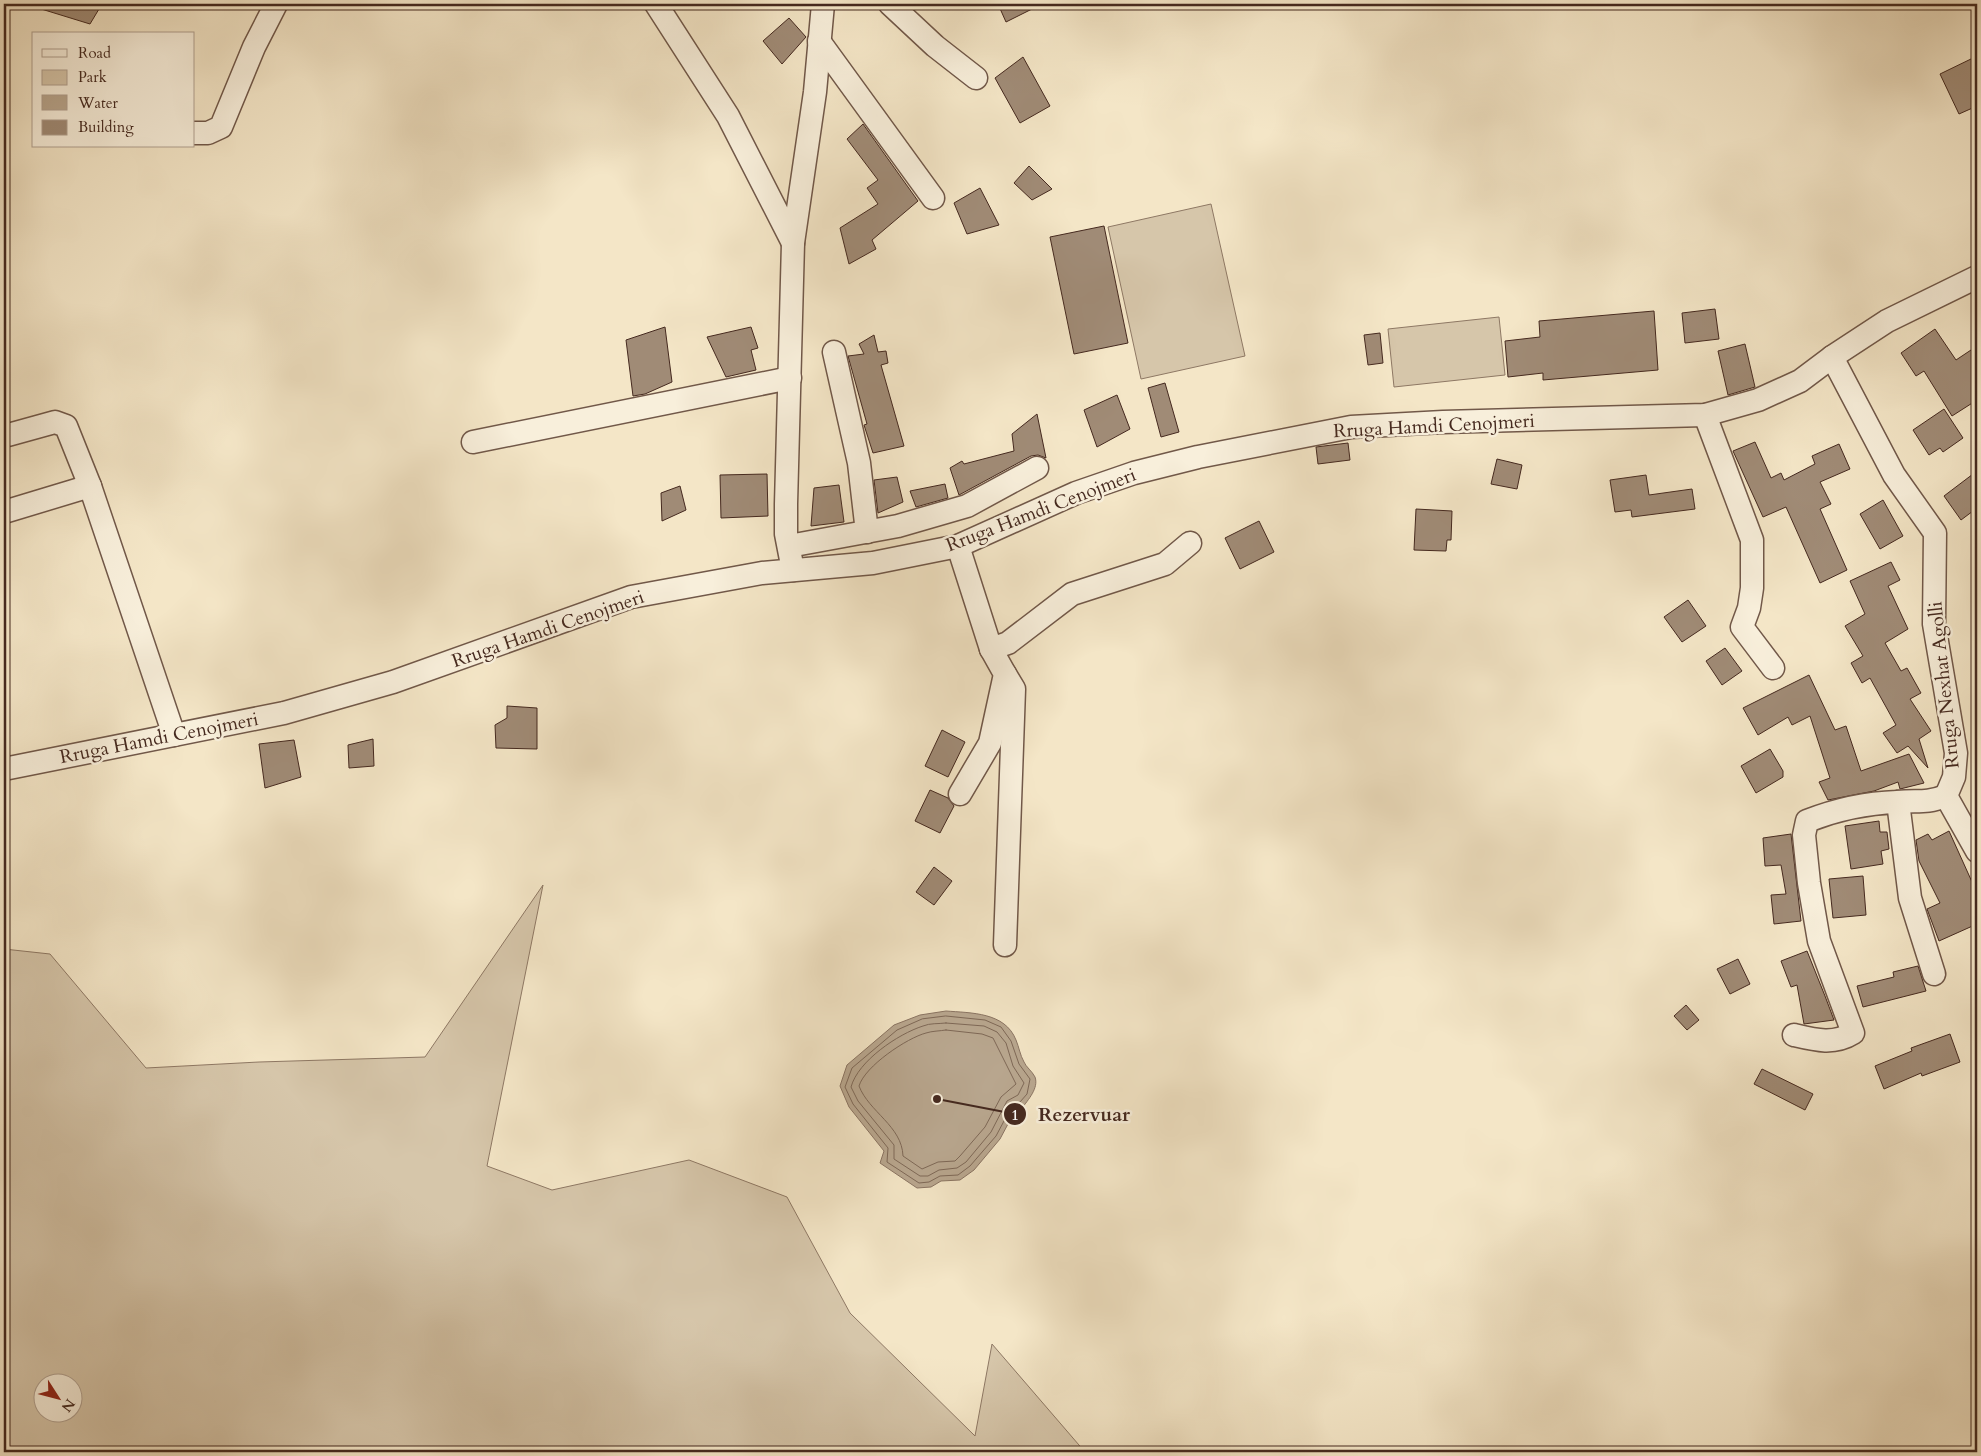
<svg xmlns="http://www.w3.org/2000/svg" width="1981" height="1456" font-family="Cardo,serif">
	<rect width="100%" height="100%" fill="#f4e6c7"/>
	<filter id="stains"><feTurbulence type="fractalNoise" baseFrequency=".004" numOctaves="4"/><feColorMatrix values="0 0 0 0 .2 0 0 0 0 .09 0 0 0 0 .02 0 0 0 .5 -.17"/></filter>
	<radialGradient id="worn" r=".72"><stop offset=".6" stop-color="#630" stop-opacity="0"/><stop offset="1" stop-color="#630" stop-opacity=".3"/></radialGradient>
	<g fill="#d6c6aa" stroke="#8e7864" fill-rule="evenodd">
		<polygon points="1211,204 1245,356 1141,379 1108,227"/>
		<polygon points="1499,317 1505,375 1394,387 1388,329"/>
		<path d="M543 885 487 1166 552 1190 689 1160 787 1197 850 1313 975 1436 992 1344 1085 1452H4V949L50 954 146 1068 259 1062 425 1057ZM42 1384H72V1414H42Z"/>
	</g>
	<path fill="#b8a68e" stroke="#8a7462" d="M946 1011C971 1013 1005 1012 1016 1040 1019 1047 1020 1055 1024 1062 1026 1067 1032 1071 1035 1077 1039 1088 1028 1100 1022 1108L1017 1107 1000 1139 974 1170 960 1180 941 1181 931 1187 917 1188 880 1163 884 1151 849 1107 840 1086 847 1065 894 1025 920 1015Z"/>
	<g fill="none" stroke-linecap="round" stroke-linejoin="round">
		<g stroke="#7e6856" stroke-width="1">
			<polygon points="946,1016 985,1020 1001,1027 1011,1041 1019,1064 1030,1079 1027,1094 1020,1102 1013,1104 996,1136 970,1166 958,1175 940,1176 929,1182 919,1183 887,1162 888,1148 853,1104 845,1087 852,1068 897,1030 922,1019"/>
			<path d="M946 1023 984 1026 997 1032 1006 1043 1013 1066 1024 1083 1018 1095 1007 1101 991 1132 966 1162 957 1168 939 1170 928 1176H920L894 1159V1145L858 1101 851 1087C858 1061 898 1034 923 1026 930 1023 938 1024 946 1023Z"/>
			<path d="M946 1030 982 1034 993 1038 1016 1084 1001 1097 985 1127 960 1156 955 1161 938 1162 922 1169 903 1156C902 1126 869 1112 859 1086 865 1066 907 1038 926 1033 932 1031 940 1031 946 1030Z"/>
		</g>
	</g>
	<g fill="#a08b76" stroke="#45291f">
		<polygon points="38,4 102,4 90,24 38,8"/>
		<polygon points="998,4 1042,4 1006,22"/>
		<polygon points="789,18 806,37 782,64 763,41"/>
		<polygon points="1023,57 1050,106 1020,123 995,78"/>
		<polygon points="1973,58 1977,67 1977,106 1959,114 1940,74"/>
		<polygon points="863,124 918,201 872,240 876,249 849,264 840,228 878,204 867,188 878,180 847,139"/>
		<polygon points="1029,166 1052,189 1032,200 1014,183"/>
		<polygon points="980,188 999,225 967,234 954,203"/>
		<polygon points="1104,226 1128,343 1074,354 1050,237"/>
		<polygon points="1715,309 1719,339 1685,343 1682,313"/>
		<polygon points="1654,311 1658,370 1543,380 1543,373 1508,377 1505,341 1540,337 1539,321"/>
		<polygon points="665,327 672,382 645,394 633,396 626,340"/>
		<polygon points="751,327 758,348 751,350 756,370 726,377 707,337"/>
		<polygon points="1935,329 1956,360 1977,346 1977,400 1952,416 1924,371 1916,376 1901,353"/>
		<polygon points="1380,333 1383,363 1368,365 1364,335"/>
		<polygon points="874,335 878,352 886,351 888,363 881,365 904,446 873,453 864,425 867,424 848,356 864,354 859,344"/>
		<polygon points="1745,344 1755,387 1728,395 1718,351"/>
		<polygon points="1165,383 1179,432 1161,437 1148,388"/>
		<polygon points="1117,395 1130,429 1097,447 1084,410"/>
		<polygon points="1944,409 1963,438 1943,452 1940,448 1929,455 1913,430"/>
		<polygon points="1037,414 1046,458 1038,455 1031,456 959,495 950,468 962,461 964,464 1014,451 1012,434"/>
		<polygon points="1755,442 1771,478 1781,473 1784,480 1815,464 1812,456 1839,444 1850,469 1820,482 1831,504 1820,509 1847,570 1820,583 1786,507 1763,517 1733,451"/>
		<polygon points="1348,443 1350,460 1318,464 1316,447"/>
		<polygon points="1497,459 1522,465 1517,489 1491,484"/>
		<polygon points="1977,471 1977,508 1961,520 1944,496"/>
		<polygon points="767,474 768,516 721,518 720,475"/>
		<polygon points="1646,475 1649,495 1692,489 1695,509 1632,517 1631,510 1615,512 1610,480"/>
		<polygon points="897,477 903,502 878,513 874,480"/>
		<polygon points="945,484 948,498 916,507 910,491"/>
		<polygon points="839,485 844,522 811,526 814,488"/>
		<polygon points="680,486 686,510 662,521 661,493"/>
		<polygon points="1883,500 1903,536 1880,549 1860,514"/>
		<polygon points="1416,509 1452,511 1451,540 1447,540 1446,551 1414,550"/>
		<polygon points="1259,521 1274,552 1240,569 1225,538"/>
		<polygon points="1891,562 1900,580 1888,586 1908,629 1885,643 1901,671 1907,668 1921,693 1910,699 1931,731 1919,739 1928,768 1908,746 1897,753 1883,733 1896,725 1870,678 1862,683 1851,663 1863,656 1845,626 1865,614 1850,581"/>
		<polygon points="1688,600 1706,626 1682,642 1664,617"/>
		<polygon points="1725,648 1742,671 1722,685 1706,661"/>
		<polygon points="1809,675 1835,730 1846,726 1861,771 1909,754 1924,783 1900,789 1898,782 1874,791 1828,800 1819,782 1830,778 1810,716 1792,725 1788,717 1758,735 1743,708"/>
		<polygon points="507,706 537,708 537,749 496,748 495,725 507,718"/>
		<polygon points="942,730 965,742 948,777 925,766"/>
		<polygon points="373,739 374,766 349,768 348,745"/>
		<polygon points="294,740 301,777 265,788 259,744"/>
		<polygon points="1770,749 1783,771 1783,777 1756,793 1741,766"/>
		<polygon points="930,790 948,798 954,806 940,833 915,821"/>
		<polygon points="1879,821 1880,832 1887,832 1889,849 1881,851 1883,864 1851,869 1845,826"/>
		<polygon points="1949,831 1977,893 1977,924 1939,941 1927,909 1940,903 1919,861 1916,840 1928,834 1932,840"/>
		<polygon points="1791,834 1801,921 1774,924 1771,895 1786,894 1781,865 1765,866 1763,838"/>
		<polygon points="934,867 952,881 934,905 916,892"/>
		<polygon points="1863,876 1866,915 1833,918 1829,879"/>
		<polygon points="1807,951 1825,996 1834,1020 1804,1024 1797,985 1791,987 1781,961"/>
		<polygon points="1738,959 1750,984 1730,994 1717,969"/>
		<polygon points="1918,966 1926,991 1863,1007 1857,986 1894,977 1893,972"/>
		<polygon points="1686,1005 1699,1020 1687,1030 1674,1016"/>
		<polygon points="1950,1034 1960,1062 1922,1076 1921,1073 1884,1089 1875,1066 1912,1051 1911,1048"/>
		<polygon points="1762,1069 1813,1094 1805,1110 1754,1084"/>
	</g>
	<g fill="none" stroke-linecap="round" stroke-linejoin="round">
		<defs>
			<g id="minor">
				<polyline points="656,4 728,116 793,243"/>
				<polyline points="890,4 935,46 976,78"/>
				<polyline points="819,41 933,198"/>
				<polyline points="194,133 208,133 221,127 254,47 276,4"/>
				<polyline points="834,352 859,463 867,532"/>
				<polyline points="1832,357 1894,475 1935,533 1934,624 1956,753 1954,777 1946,796"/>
				<polyline points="1705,415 1752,540 1752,588 1749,608 1742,627 1773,668"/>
				<polyline points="8,435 55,422 66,426 90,486 174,735"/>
				<polyline points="473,442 790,378"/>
				<polyline points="4,512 90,486"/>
				<polyline points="789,546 898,526 967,506 1037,468"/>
				<polyline points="958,546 991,649 1005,674 990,743 960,794"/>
				<polyline points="793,570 786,534 786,504 793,243 815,92 823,4"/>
				<polyline points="991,649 1008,643 1072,594 1165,564 1190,543"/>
				<polyline points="4,769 284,713 393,682 631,597 762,573 873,563 958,546 1076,493 1134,473 1198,457 1351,427 1443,422 1705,415 1758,400 1800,381 1832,357 1887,321 1977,277"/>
				<polyline points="1946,796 1977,851"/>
				<polyline points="1898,802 1910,898 1934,974"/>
				<polyline points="1005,945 1014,689 1005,674"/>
				<path d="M1794 1035C1815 1040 1834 1045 1853 1033L1819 941 1809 883 1804 835 1807 821C1835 810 1867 803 1897 802 1919 800 1924 804 1946 796"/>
			</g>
		</defs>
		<use href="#minor" stroke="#715849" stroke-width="25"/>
		<use href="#minor" stroke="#f8efdb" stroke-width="22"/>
	</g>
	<g text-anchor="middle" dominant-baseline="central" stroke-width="5" stroke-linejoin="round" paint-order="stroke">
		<g font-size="19" fill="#45291f" stroke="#f8efdb">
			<text transform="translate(1434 426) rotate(-3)">Rruga Hamdi Cenojmeri</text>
			<text transform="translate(1041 510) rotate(-21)">Rruga Hamdi Cenojmeri</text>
			<text transform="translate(548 629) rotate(-19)">Rruga Hamdi Cenojmeri</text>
			<text transform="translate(1944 685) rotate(-96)">Rruga Nexhat Agolli</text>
			<text transform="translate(159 738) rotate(-11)">Rruga Hamdi Cenojmeri</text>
		</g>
	</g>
	<path fill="none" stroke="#45291f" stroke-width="2" d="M937 1099L1015 1114"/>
	<g fill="#45291f" stroke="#f8efdb" stroke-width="2">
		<circle cx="937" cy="1099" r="5"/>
		<circle cx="1015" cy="1114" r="12"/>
	</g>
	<g font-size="15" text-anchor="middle" font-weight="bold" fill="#fff">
		<text x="1015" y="1120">1</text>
	</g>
	<g font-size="20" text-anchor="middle" font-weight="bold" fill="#45291f" stroke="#f8efdb" stroke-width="5" stroke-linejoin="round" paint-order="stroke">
		<text x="1084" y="1121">Rezervuar</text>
	</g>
	<rect width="1981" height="1456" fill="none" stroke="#f4e6c7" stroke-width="20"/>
	<rect x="5" y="5" width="1971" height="1446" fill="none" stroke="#45291f" stroke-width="2.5"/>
	<rect x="10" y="10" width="1961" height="1436" fill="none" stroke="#45291f"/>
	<rect x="32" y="32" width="162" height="115" fill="#f8efdb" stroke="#b0a090"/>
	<rect x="42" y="49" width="25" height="8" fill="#f8efdb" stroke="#b0a090"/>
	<text x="78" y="58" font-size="15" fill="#45291f">Road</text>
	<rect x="42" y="70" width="25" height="15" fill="#d6c6aa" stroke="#b0a090"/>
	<text x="78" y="82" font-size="15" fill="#45291f">Park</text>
	<rect x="42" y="95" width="25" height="15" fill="#b8a68e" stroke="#b0a090"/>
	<text x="78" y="108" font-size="15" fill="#45291f">Water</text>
	<rect x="42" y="120" width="25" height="15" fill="#a08b76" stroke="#b0a090"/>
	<text x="78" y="132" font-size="15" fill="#45291f">Building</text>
	<g transform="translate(58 1398) rotate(126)"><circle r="24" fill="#f8efdb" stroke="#b0a090"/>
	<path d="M0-4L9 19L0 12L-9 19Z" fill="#8f2418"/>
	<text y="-8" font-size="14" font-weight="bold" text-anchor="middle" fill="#45291f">N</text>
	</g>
	<rect width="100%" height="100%" filter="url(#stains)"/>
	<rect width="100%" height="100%" fill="url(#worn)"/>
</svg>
